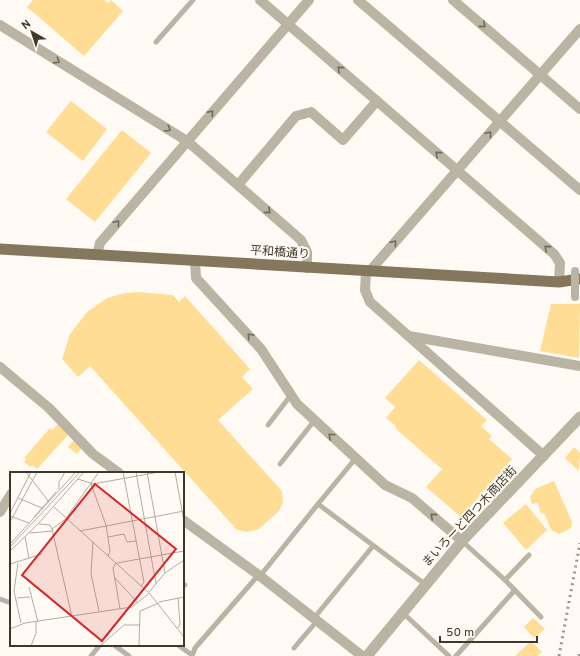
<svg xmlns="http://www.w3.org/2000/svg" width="580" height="656" font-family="Overpass,'Noto Sans JP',sans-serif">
	<rect width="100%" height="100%" fill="#fffbf4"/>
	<g fill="#ffdd95">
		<polygon points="33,0 104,0 108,3 111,0 123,11 84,56 27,7"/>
		<polygon points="71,101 107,129 83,161 46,132"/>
		<polygon points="122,130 151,153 95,222 66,199"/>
		<polygon points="138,292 173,295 179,302 185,296 250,369 242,377 253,389 218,420 282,491 283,502 279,511 259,529 247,532 237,530 90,366 78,377 62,359 70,334 87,312 107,298 125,293"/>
		<polygon points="551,304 580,304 579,358 540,351"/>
		<polygon points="419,360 487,420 481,426 492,436 489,439 512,459 461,517 426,487 442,469 395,428 396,426 386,418 395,407 385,398"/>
		<polygon points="59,423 68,435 37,469 33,465 30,467 24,462 26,459 24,458 50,428 52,430"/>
		<polygon points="73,441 82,448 77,454 68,447"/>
		<polygon points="574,447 580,453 579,471 565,458"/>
		<polygon points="554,481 572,522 571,528 559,534 551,530 544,513 541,514 538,503 532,504 530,497 535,489"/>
		<polygon points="526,504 547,530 526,550 503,523"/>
		<polygon points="533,618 545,629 534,638 524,627"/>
		<polygon points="531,641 542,652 537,656 515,656"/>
	</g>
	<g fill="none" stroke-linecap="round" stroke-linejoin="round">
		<g stroke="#bab4a5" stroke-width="5">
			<polyline points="156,42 193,0"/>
			<polyline points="268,425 291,395"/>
			<polyline points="355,459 318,504 426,585"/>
			<polyline points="280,464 314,421"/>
			<polyline points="462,541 505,580 541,617"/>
			<polyline points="505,580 529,555"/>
			<polyline points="183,584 185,585"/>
			<polyline points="0,599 11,603"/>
			<polyline points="403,613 449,656"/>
			<polyline points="314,618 373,546"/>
			<polyline points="114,645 129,656"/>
			<polyline points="178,645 192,655"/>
			<polyline points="294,648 317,621"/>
			<polyline points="91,656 100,645"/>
			<polyline points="192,656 195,648 255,579 260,576 318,504"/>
			<polyline points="456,656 515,590"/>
		</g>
		<g stroke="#bab4a5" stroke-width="10">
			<polyline points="260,0 554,254 560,263 559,282"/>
			<polyline points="358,0 580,190"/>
			<polyline points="453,0 580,109"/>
			<polyline points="0,25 187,141 301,240 307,252 307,268"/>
			<polyline points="238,185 296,116 311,112 343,140 377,101"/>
			<polyline points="97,255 100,243 309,0"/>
			<polyline points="195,261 196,278 261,349 297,404 385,485 412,498 462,541"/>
			<polyline points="366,272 365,290 370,302 544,456"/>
			<polyline points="369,272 580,29"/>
			<polyline points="409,336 580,366"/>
			<polyline points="0,367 49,408 93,454 119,473"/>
			<polyline points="0,512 11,494"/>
			<polyline points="183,520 260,576 362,656"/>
		</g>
		<polyline stroke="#bab4a5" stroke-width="11" points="367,656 462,541 580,417"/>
		<polyline stroke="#84775d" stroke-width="11" points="0,249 559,282 580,279"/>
		<g stroke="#9c978c" stroke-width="3" stroke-dasharray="2 4" stroke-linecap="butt">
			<polyline points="559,656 580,543"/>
			<polyline points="579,656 580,653"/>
		</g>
		<polyline stroke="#bab4a5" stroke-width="8" points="575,297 575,271"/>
	</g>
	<defs><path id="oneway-chevron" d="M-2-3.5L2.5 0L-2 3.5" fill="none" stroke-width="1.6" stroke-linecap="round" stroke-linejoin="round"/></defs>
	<g stroke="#706a5b">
		<use href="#oneway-chevron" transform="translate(483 25) rotate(41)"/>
		<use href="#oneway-chevron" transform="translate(57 61) rotate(32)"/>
		<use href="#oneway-chevron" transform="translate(340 69) rotate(-139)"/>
		<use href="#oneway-chevron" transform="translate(211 113) rotate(-49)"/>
		<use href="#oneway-chevron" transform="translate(168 129) rotate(31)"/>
		<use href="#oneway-chevron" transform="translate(489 134) rotate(-49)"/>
		<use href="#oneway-chevron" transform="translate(438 154) rotate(-139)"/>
		<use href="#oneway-chevron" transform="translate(268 211) rotate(41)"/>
		<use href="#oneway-chevron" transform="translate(117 223) rotate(-49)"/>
		<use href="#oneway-chevron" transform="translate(394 243) rotate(-49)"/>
		<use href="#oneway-chevron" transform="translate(547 248) rotate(-139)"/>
		<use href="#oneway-chevron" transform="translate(250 336) rotate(-133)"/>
		<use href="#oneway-chevron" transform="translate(331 436) rotate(-137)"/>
		<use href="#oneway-chevron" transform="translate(433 516) rotate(-140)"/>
	</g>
	<g text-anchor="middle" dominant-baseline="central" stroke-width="4" stroke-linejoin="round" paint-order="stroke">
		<g font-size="12" fill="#3e382a" stroke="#fffbf4">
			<text transform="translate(280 253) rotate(4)">平和橋通り</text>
			<text transform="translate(470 517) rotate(-47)">まいろーど四つ木商店街</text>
		</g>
	</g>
	<g transform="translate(10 472)">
		<rect width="174" height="174" fill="#fffbf4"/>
		<path fill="none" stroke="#b2ada3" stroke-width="1" d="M16 0 39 30M113 0 134 110 131 114M126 0 146 112M137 0 155 101M165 0 174 49M68 7 83 12 149 0M81 12 96 53 100 79 98 84M49 17V10L55 0M8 26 32 36M43 34 140 122 174 165M0 41 21 0M0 44 19 51M24 45 46 20M56 46 89 0M0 50 27 0M29 52 40 53 42 57 57 46M42 57 62 145M70 59 174 39M20 61 43 59M15 65 19 86M98 65 114 62 117 70 126 69M83 70 81 102 89 139M0 72 66 0M0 75 70 0M0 79 28 52 74 0M8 91 4 119 11 151M106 91 103 96 110 137M107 91 174 79M0 92 32 82M104 105 128 131M19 115 28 150M139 120 155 101 174 88M7 126 20 125M149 130 174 125M168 156 170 152 168 126M0 157 15 151 122 135 138 122M21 174 26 161V150M90 174 114 153H130M129 174 130 139 149 131"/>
		<path fill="#d62828" fill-opacity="0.15" stroke="#d62828" stroke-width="2" d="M85 12 166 77 92 169 12 103Z"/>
		<rect width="174" height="174" fill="none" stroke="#3e382a" stroke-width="2"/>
	</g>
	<g transform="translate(32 32) rotate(321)" stroke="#fffbf4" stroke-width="3" paint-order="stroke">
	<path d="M0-3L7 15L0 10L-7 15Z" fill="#3e382a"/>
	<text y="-6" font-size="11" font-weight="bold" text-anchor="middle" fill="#3e382a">N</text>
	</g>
	<path d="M440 636v6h97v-6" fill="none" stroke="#3e382a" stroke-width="2"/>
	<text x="446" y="636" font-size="12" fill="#3e382a" stroke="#fffbf4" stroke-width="3" paint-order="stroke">50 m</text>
</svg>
